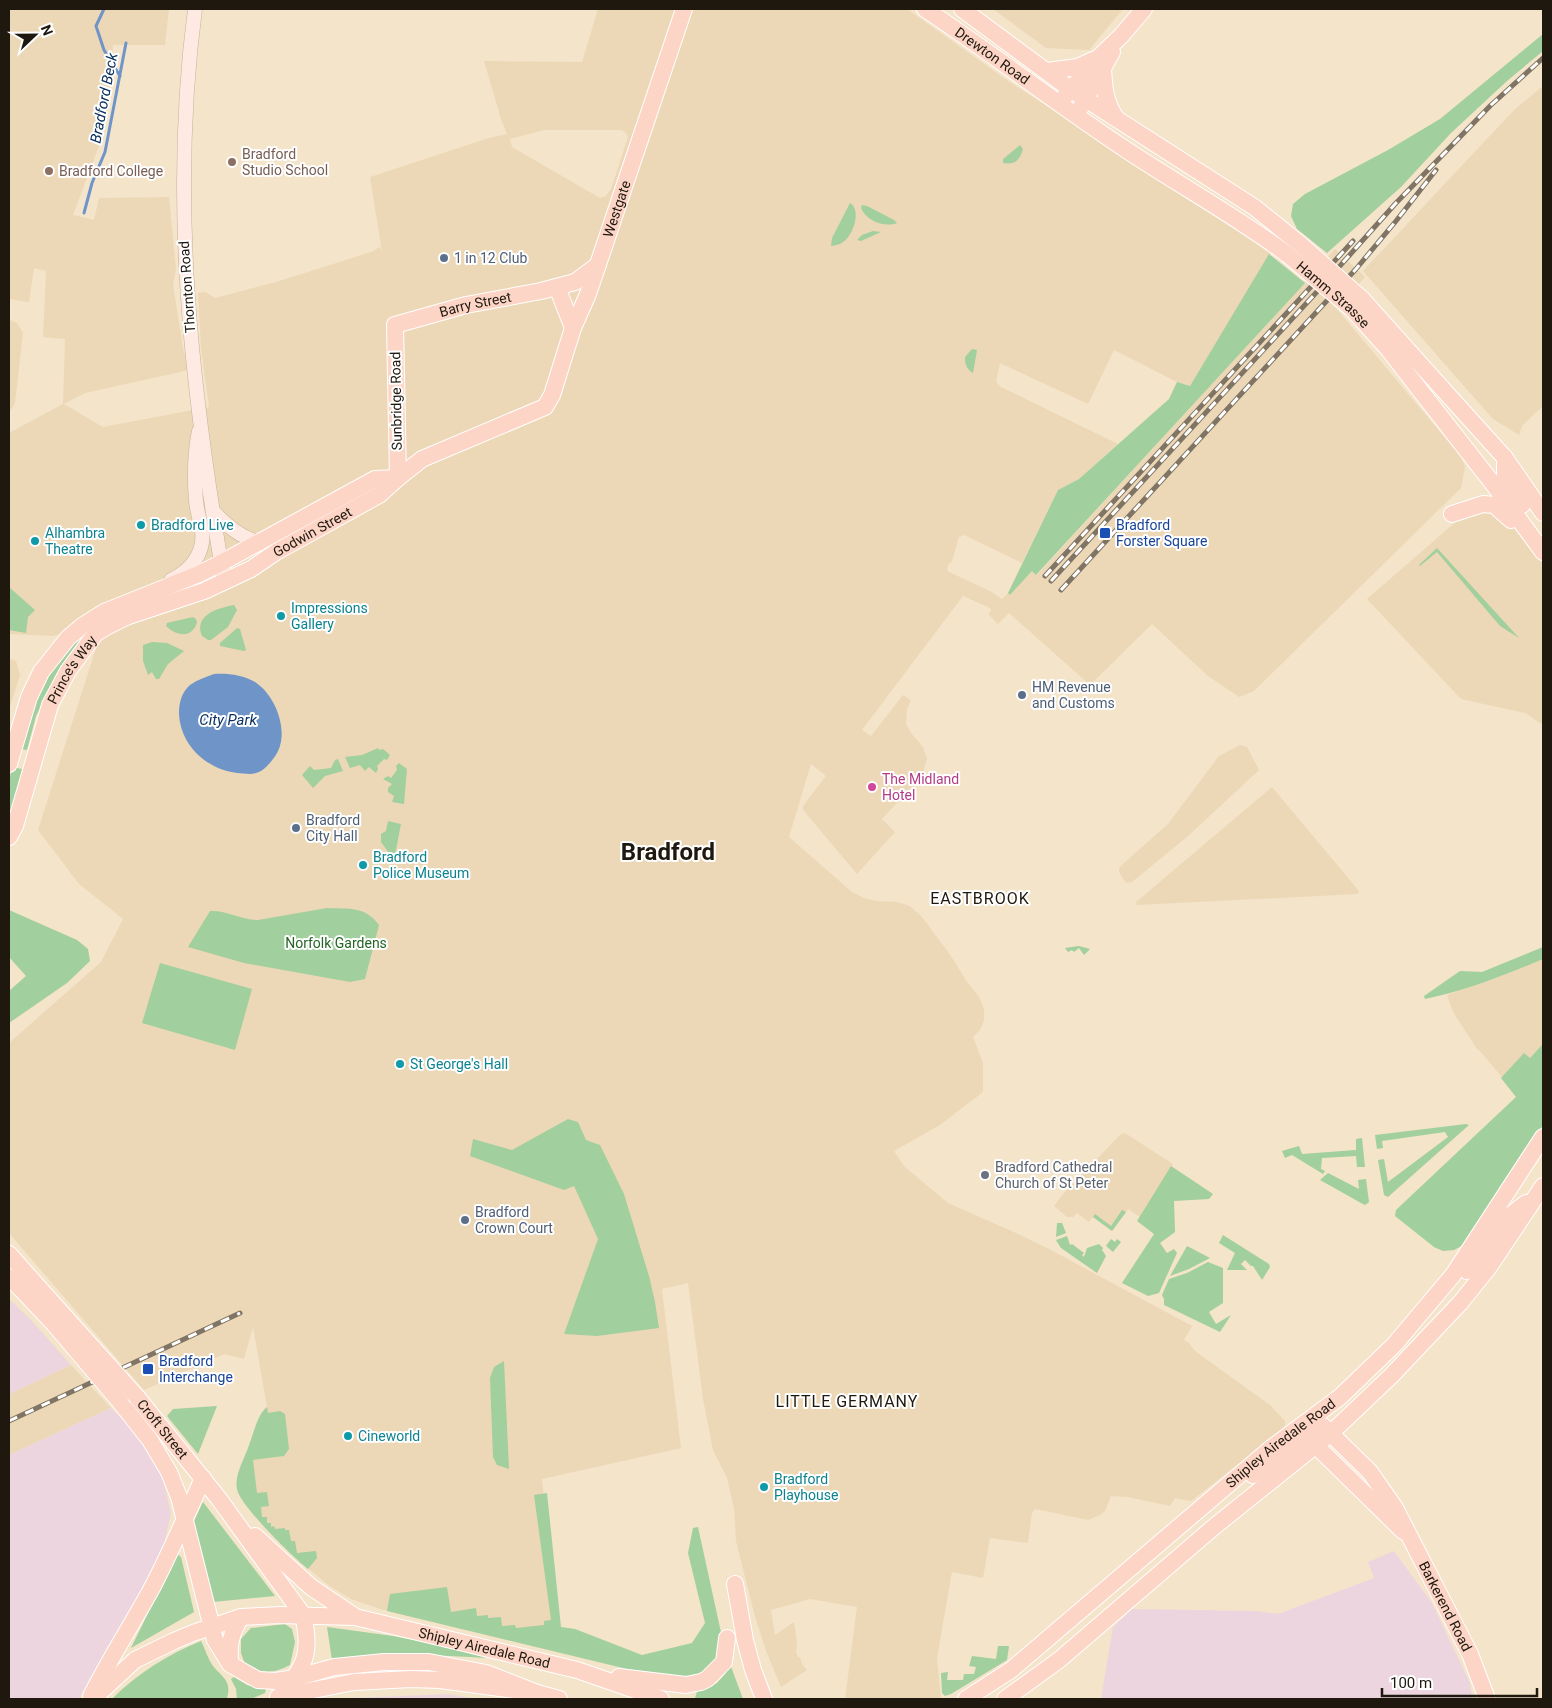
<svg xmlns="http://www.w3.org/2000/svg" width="1552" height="1708" font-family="Roboto,sans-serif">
	<rect width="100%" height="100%" fill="#f4e4ca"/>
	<g fill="#ecd8b7" fill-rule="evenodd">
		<path d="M9 9H169L165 45H113L105 130 73 215 94 220 99 198 169 197 176 269 173 285 183 348 189 370 85 393 64 404 103 427 209 407 201 348 198 293 205 292 215 298 276 282 371 252 380 247 382 252 370 177 489 138 507 134 501 119 484 61 582 62 598 9H907L1014 85 1273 249 1190 386 1177 382 1114 350 1088 404 1000 363 996 382 1001 387 1118 444 1079 479 1058 490 1022 563 964 535 959 537 952 561 948 565 947 571 990 591 1002 599 1008 593 1010 595 1032 571 1037 575 1335 249 1365 277 1337 309 1461 457 1465 467 1461 488 1254 691 1239 697 1208 676 1152 624 1090 685 1009 613 998 624 988 614 991 611 990 608 963 596 862 730 871 736 903 695 911 700 907 709 906 724 911 733 923 747 927 759 922 776 882 819 895 832 857 874 803 810V806L826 776 811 764 789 837 852 892 864 898 877 901 897 902 910 906 922 917 951 956 967 982 979 997 984 1009V1021L980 1030 973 1037 983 1063V1092L940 1125 894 1151 905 1167 948 1203 1016 1233 1051 1250 1192 1326 1184 1340 1189 1343 1195 1351 1270 1405 1285 1421V1428L1191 1501 1175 1498 1170 1506 1128 1497 1111 1496 1105 1511 1100 1515 1088 1520 1035 1509 1032 1513 1028 1543 990 1538 983 1578 952 1572 937 1658 941 1699H845L857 1607 810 1599 771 1610 775 1635 794 1622 797 1642 796 1652 798 1657H800L802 1664 807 1670 781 1687 766 1651 754 1613 736 1541 734 1509 727 1478 713 1450 703 1399 688 1283 662 1289 681 1448 542 1479 560 1648 518 1642 380 1609 351 1599 331 1587 300 1562 284 1547 244 1503 237 1489 238 1476 260 1417 267 1407 253 1327 244 1359 224 1354 144 1390 9 1233V1043L101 962 123 919 79 884 38 830 96 648 74 627 64 633 53 636 9 634V433L63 404 65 339 43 337 46 271 34 268 29 302 9 299ZM544 130H622L626 133 628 137 611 189 606 196 600 198 512 147 510 139Z"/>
		<polygon points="993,9 1123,9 1089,50 1046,48"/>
		<polygon points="1543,86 1543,406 1522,426 1519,435 1493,419 1363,271 1514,110"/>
		<polygon points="9,320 17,323 23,333 15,403 9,413"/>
		<polygon points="1480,508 1501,513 1543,564 1543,725 1525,713 1461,699 1367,599 1459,519"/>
		<polygon points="9,659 16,661 20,675 9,710"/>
		<polygon points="1240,745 1247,747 1259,770 1188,836 1132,882 1126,883 1119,872 1119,868 1123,864 1168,824 1219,756"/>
		<polygon points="1272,787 1359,891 1358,894 1137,905 1136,902"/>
		<polygon points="1543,959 1543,1044 1507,1083 1479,1050 1477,1049 1453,1012 1447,995 1490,980"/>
		<polygon points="1125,1133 1173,1164 1143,1211 1143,1219 1128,1209 1112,1231 1093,1217 1089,1222 1077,1213 1073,1217 1067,1217 1054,1206 1063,1194 1121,1134"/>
		<polygon points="71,1365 111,1408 9,1455 9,1394"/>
	</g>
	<g fill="#edd5df">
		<polygon points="9,1299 32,1321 71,1365 9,1394"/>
		<polygon points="111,1408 134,1431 162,1474 171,1513 164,1545 126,1619 79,1699 9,1699 9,1455"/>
		<polygon points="1394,1551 1432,1603 1470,1683 1472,1699 1101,1699 1113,1627 1132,1609 1257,1611 1278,1614 1374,1578 1368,1562"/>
		<polygon points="448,1694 478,1699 345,1699 349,1698"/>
	</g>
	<g fill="#a1cf9e">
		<polygon points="1543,34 1543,51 1507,81 1451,133 1401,187 1327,253 1297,229 1291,216 1293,204 1305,194 1388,150 1440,119"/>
		<path d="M1020 145 1023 149C1020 160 1015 165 1003 163V159Z"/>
		<path d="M850 203C862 210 853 236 843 242 840 245 835 245 831 246L832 238Z"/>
		<path d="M862 205 867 206 894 220 897 223C885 228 866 221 861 208Z"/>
		<polygon points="873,231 881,232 861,241 857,240 862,235"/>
		<polygon points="1269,254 1305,283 1036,575 1032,571 1010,595 1008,593 1058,490 1079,479 1169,399 1177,382 1190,386"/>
		<path d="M972 349 977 350 973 373C966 369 965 364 965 357Z"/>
		<polygon points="1437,548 1519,638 1500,626 1437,552 1420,566 1419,565"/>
		<polygon points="9,587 35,610 28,617 26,633 9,630"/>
		<path d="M234 605 237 610 228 627 211 640H208L202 636C193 615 218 608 234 605Z"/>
		<path d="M193 617 196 619 197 622C193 638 177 637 166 626L167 623Z"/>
		<polygon points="237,628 240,629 246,650 244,651 220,646 220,643"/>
		<polygon points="80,637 81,639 66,659 36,716 27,750 19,749 41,686 58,660"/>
		<polygon points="152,642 167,643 184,651 168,664 159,679 156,679 152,672 148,675 143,661 143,645"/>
		<polygon points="378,748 379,750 383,749 390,755 387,760 384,759 377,766 378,769 376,773 369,767 365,771 360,765 350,768 345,757 362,755"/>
		<polygon points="338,759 343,771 325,776 313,788 302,775 310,766 314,770 331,768 335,760"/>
		<polygon points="399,763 407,769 404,804 392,802 394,796 388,792 388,788 392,784 383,779 388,776 391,778 397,770 396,766"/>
		<polygon points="12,767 22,769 12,818 9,816 9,781"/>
		<polygon points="388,821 401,824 394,860 381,842 381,834 386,831"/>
		<path d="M327 908C349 909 365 906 379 925L365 979 350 982 244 963 188 947 210 911C226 910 242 920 258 920Z"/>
		<polygon points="9,910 77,940 88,949 90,961 67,983 9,1023 9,991 26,976 9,957"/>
		<polygon points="1079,946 1090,949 1084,955 1079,948 1074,952 1072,950 1068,952 1065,948"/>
		<path d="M1543 947V959C1505 975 1466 991 1425 999L1424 996 1460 971 1482 972Z"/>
		<polygon points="160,963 252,989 235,1050 142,1023"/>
		<polygon points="1543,1044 1543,1125 1479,1222 1467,1243 1454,1250 1443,1251 1434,1247 1395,1216 1396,1210 1516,1097 1501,1078 1524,1053 1530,1058"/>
		<polygon points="568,1119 578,1122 586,1140 600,1145 624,1194 649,1276 655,1302 659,1328 597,1336 564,1334 598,1239 574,1186 564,1190 470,1156 473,1139 512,1150"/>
		<polygon points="1466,1124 1469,1125 1388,1197 1384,1195 1378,1160 1384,1159 1388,1182 1448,1137 1445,1132 1382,1141 1383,1148 1377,1149 1375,1135"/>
		<polygon points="1362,1138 1365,1167 1357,1167 1356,1156 1322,1158 1321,1169 1325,1171 1323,1174 1292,1155 1285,1158 1282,1151 1299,1146 1302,1154 1356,1150 1356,1139"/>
		<polygon points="1171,1166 1213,1194 1209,1199 1174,1201 1175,1232 1160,1243 1167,1253 1174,1249 1177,1253 1159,1293 1148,1296 1122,1283 1154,1234 1137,1221"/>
		<polygon points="1328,1173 1359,1189 1358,1180 1366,1179 1369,1202 1365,1205 1361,1203 1320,1180"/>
		<polygon points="1122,1210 1126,1212 1112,1231 1093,1217 1095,1214 1111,1226"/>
		<polygon points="1057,1223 1062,1223 1066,1233 1056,1237"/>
		<polygon points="1223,1235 1269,1264 1270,1267 1262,1280 1253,1266 1251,1266 1245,1260 1241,1264 1247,1270 1227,1270 1235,1253 1219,1243"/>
		<polygon points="1067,1236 1070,1245 1072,1244 1084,1253 1082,1255 1084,1257 1087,1248 1099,1244 1103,1248 1102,1250 1106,1256 1097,1273 1061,1248 1056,1240"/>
		<polygon points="1111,1239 1115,1242 1117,1239 1121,1242 1113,1252 1106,1246"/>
		<polygon points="1187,1246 1210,1258 1189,1269 1170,1276"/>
		<polygon points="1208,1262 1223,1268 1223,1303 1209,1312 1216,1324 1231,1315 1220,1332 1164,1305 1164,1299 1162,1295 1169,1279 1187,1273"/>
		<polygon points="504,1361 509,1469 497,1465 493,1457 490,1378 494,1367"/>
		<polygon points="217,1406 198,1454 167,1416 173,1409"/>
		<path d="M267 1407 268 1413 280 1411 285 1414 289 1449 284 1456 253 1460 257 1493 267 1492 269 1506 261 1507 262 1517H267V1523H271V1527L274 1526 275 1529 285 1528V1530H289L291 1541H295L297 1553 316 1551 317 1558 308 1569C293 1557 240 1506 237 1489 234 1475 245 1458 249 1445 254 1433 257 1415 267 1407Z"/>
		<polygon points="547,1493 561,1627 575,1629 642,1655 692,1643 705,1623 688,1553 693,1528 698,1527 722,1637 721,1655 702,1676 680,1677 627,1669 387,1611 390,1594 447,1587 451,1612 476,1608 477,1616 488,1615 488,1618 501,1617 502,1626 515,1625 516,1628 544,1625 544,1621 551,1620 534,1495"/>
		<polygon points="203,1502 275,1596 213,1602 194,1521"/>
		<polygon points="177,1554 181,1557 194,1612 131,1648"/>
		<path d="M285 1624 292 1629 295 1642 290 1665C272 1674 263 1674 245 1664L241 1653V1639L251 1628Z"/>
		<path d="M327 1627 393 1636 445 1646 486 1658C434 1655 383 1651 332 1660Z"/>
		<path d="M201 1641C205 1649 208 1659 213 1666 223 1678 232 1681 227 1699H112C138 1673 167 1655 201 1641Z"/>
		<polygon points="998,1646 1009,1646 1007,1660 951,1694 945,1696 942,1693 941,1673 948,1672 947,1680 963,1680 964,1674 974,1674 976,1667 969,1666 972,1656 996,1659"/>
		<polygon points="730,1664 743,1699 701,1699 695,1698 697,1692 705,1685 710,1687 717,1683 726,1673 725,1670"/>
		<polygon points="234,1677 247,1685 266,1689 265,1693 251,1699 237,1699 236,1689 231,1679"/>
	</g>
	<path fill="#6f95c8" d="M214 674C228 673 243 675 255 682 277 696 292 737 273 759 269 764 264 771 256 773 250 775 243 773 237 773 206 769 180 745 179 713 179 702 182 692 190 685 197 680 206 677 214 674Z"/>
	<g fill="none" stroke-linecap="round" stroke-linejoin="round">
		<g stroke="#6f95c8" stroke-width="3">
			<polyline points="104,9 96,26 104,50 120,76"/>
			<polyline points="84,213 92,183 105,152 126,43"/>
		</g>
		<defs>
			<g id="secondary">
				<path d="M195 9C170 198 191 387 223 574V583"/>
				<path d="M213 511C227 526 240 537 260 543"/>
				<path d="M171 580C190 571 205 554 202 531 200 521 197 511 196 501 194 476 194 455 199 431"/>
			</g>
			<g id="primary">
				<path id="s1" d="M925 9C993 54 1057 104 1125 149 1179 185 1236 216 1288 255"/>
				<polyline points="962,9 1070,89 1254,207 1300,244"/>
				<path d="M1103 68C1104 87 1105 102 1116 118"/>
				<polyline points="1047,71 1078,67 1093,60"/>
				<polyline points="1065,96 1098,58 1121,36 1144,9"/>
				<polyline points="1081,107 1112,52"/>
				<polyline points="557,287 573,328"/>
				<polyline points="1440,386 1505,458 1543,513"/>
				<polyline points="1426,398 1494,485 1543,552"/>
				<polyline points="1505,458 1505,479 1522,505"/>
				<path id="s2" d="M398 478 395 325 466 305 541 291 575 282 598 265"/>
				<polyline points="1452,514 1483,504 1494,505 1511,520"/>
				<polyline points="9,764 29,697 41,672 68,638 82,626 104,612 199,574 221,563 375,479 398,478"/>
				<path id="s3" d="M9 837 15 826 50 705 68 671 96 633 108 626 126 617 204 591 251 569 276 552 379 495 398 478 422 459 545 407 552 395 573 328 588 294 684 9"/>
				<polyline points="9,1254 32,1280"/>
				<polyline points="1467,1271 1487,1247 1507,1218 1526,1203"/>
				<polyline points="9,1277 21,1289"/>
				<path id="s4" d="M137 1397 219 1499 303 1615C312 1654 305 1666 280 1696"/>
				<polyline points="121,1403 150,1440 169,1472 179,1497 215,1640 230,1664 258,1680 276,1681 295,1678 334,1667 384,1662 429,1662 486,1673 537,1693"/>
				<path id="s5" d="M1323 1426 1370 1472 1395 1508 1470 1654 1487 1699"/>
				<polyline points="1308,1438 1403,1531"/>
				<polyline points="1253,1475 1310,1434 1323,1430 1331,1433"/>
				<polyline points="255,1536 311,1587 354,1616"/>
				<polyline points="735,1584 745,1640 753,1670 764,1699"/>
				<path d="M230 1664C229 1644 230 1635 241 1617"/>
				<polyline points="619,1677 686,1685 701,1682 707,1679 724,1662 727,1638"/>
				<path d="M91 1696C110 1658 133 1623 153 1586 171 1551 187 1514 203 1478"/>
				<polyline points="278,1697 354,1682 411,1679 440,1680 537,1693 559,1699"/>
				<path id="s6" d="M93 1699 135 1660 174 1641 193 1633 241 1617 281 1615 355 1617 577 1670 661 1699"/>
				<path id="s7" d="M966 1699 1011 1670 1270 1449 1340 1397 1394 1345 1453 1275 1543 1137"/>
				<polyline points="1005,1699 1059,1660 1215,1526 1331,1433 1391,1376 1461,1302 1489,1267 1543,1186"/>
			</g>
		</defs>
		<use href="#secondary" stroke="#c2b399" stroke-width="15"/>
		<use href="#primary" stroke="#fff" stroke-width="18"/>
		<use href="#secondary" stroke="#feeae2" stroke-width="14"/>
		<use href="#primary" stroke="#fdd5c6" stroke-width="16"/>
		<defs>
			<g id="rail">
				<polyline points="1045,576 1353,241"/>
				<polyline points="1051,581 1314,295 1396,203 1491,105 1543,58"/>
				<polyline points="1061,590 1356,269 1396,221 1436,170"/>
				<polyline points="9,1421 240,1313"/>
			</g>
		</defs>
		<use href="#rail" stroke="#807564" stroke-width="5"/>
		<use href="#rail" stroke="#fff" stroke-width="3" stroke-dasharray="9" stroke-linecap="butt"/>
		<defs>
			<g id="primary-bridge">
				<polyline points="1300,244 1362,299 1440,386"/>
				<path id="s8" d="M1288 255 1352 309 1389 350 1426 398"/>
				<polyline points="32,1280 137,1397"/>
				<polyline points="21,1289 54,1324 121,1403"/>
			</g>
		</defs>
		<use href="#primary-bridge" stroke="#fff" stroke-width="18" stroke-linecap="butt"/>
		<use href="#primary-bridge" stroke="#fdd5c6" stroke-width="16"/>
	</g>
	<g fill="#8d6e63" stroke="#fff" stroke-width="2">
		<circle cx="232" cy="162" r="5"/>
		<circle cx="49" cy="171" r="5"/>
	</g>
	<g fill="#5c6f8a" stroke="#fff" stroke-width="2">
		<circle cx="444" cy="258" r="5"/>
		<circle cx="1022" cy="695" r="5"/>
		<circle cx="296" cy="828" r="5"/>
		<circle cx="465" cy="1220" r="5"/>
	</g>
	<g fill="#0f9aa8" stroke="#fff" stroke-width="2">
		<circle cx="141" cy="525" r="5"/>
		<circle cx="35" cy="541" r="5"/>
		<circle cx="281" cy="616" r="5"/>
		<circle cx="363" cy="865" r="5"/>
		<circle cx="400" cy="1064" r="5"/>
		<circle cx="348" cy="1436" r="5"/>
		<circle cx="764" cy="1487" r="5"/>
	</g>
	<g fill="#1a4fb4" stroke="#fff" stroke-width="2">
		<rect x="1099" y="527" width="12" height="12" rx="2.5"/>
		<rect x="142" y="1363" width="12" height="12" rx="2.5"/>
	</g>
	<circle fill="#d1479c" stroke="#fff" stroke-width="2" cx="872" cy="787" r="5"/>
	<circle fill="#6b7280" stroke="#fff" stroke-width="2" cx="985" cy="1175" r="5"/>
	<g text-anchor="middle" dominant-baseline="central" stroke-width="4" stroke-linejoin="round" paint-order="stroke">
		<g font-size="14" fill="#1e180e" stroke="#fff">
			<text stroke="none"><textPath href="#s1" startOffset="82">Drewton Road</textPath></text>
			<text stroke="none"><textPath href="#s3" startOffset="941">Westgate</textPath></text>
			<text transform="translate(187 287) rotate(-94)">Thornton Road</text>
			<text stroke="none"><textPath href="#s8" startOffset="60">Hamm Strasse</textPath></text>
			<text stroke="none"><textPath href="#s2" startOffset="236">Barry Street</textPath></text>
			<text transform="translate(396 401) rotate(-91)">Sunbridge Road</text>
			<text stroke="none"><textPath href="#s3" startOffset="464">Godwin Street</textPath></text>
			<text stroke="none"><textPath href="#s3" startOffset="180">Prince's Way</textPath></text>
			<text stroke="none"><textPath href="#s4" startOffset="41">Croft Street</textPath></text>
			<text stroke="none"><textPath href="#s7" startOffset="406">Shipley Airedale Road</textPath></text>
			<text stroke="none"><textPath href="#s5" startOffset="220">Barkerend Road</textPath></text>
			<text stroke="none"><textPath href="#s6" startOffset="419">Shipley Airedale Road</textPath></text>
		</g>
		<g font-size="14" fill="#785e54" stroke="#fff" text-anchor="start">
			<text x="242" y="154">Bradford<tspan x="242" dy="16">Studio School</tspan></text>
			<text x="59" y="171">Bradford College</text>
		</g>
		<g font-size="14" fill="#4e5e75" stroke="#fff" text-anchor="start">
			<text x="454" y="258">1 in 12 Club</text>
			<text x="1032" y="687">HM Revenue<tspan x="1032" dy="16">and Customs</tspan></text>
			<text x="306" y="820">Bradford<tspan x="306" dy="16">City Hall</tspan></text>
			<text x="475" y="1212">Bradford<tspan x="475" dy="16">Crown Court</tspan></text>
		</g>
		<g font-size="14" fill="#0d838f" stroke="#fff" text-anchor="start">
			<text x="151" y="525">Bradford Live</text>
			<text x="45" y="533">Alhambra<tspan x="45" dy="16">Theatre</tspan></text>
			<text x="291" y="608">Impressions<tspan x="291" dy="16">Gallery</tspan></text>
			<text x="373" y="857">Bradford<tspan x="373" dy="16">Police Museum</tspan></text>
			<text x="410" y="1064">St George's Hall</text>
			<text x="358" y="1436">Cineworld</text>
			<text x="774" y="1479">Bradford<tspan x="774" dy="16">Playhouse</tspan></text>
		</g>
		<g font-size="14" fill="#164399" stroke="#fff" text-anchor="start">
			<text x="1116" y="525">Bradford<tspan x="1116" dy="16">Forster Square</tspan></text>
			<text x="159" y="1361">Bradford<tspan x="159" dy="16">Interchange</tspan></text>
		</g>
		<g font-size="14" fill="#b23c85" stroke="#fff" text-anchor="start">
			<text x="882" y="779">The Midland<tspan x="882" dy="16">Hotel</tspan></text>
		</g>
		<g font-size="14" fill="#246424" stroke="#fff">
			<text x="336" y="943">Norfolk Gardens</text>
		</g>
		<g font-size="14" fill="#5b616d" stroke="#fff" text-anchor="start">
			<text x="995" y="1167">Bradford Cathedral<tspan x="995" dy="16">Church of St Peter</tspan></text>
		</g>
		<g font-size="15" font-style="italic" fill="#0b3261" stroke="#fff">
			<text transform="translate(104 98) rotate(-79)">Bradford Beck</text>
			<text x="228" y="720">City Park</text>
		</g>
		<g font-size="16" letter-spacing="1" fill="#1e180e" stroke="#fff">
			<text x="980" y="898">EASTBROOK</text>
			<text x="847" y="1401">LITTLE GERMANY</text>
		</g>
		<g font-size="24" font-weight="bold" fill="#1e180e" stroke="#fff">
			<text x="668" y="852">Bradford</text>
		</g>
	</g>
	<rect width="1552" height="1708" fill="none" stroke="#1e180e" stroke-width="20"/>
	<g transform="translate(35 35) rotate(68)" stroke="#ffffff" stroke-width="4" paint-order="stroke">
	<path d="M0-4L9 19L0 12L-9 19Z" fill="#1e180e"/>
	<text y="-8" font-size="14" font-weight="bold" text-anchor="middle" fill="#1e180e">N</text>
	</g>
	<path d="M1382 1688v8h155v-8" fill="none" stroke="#1e180e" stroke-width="2.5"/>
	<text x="1390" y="1688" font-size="15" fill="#1e180e" stroke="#ffffff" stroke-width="4" paint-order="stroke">100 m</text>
</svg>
